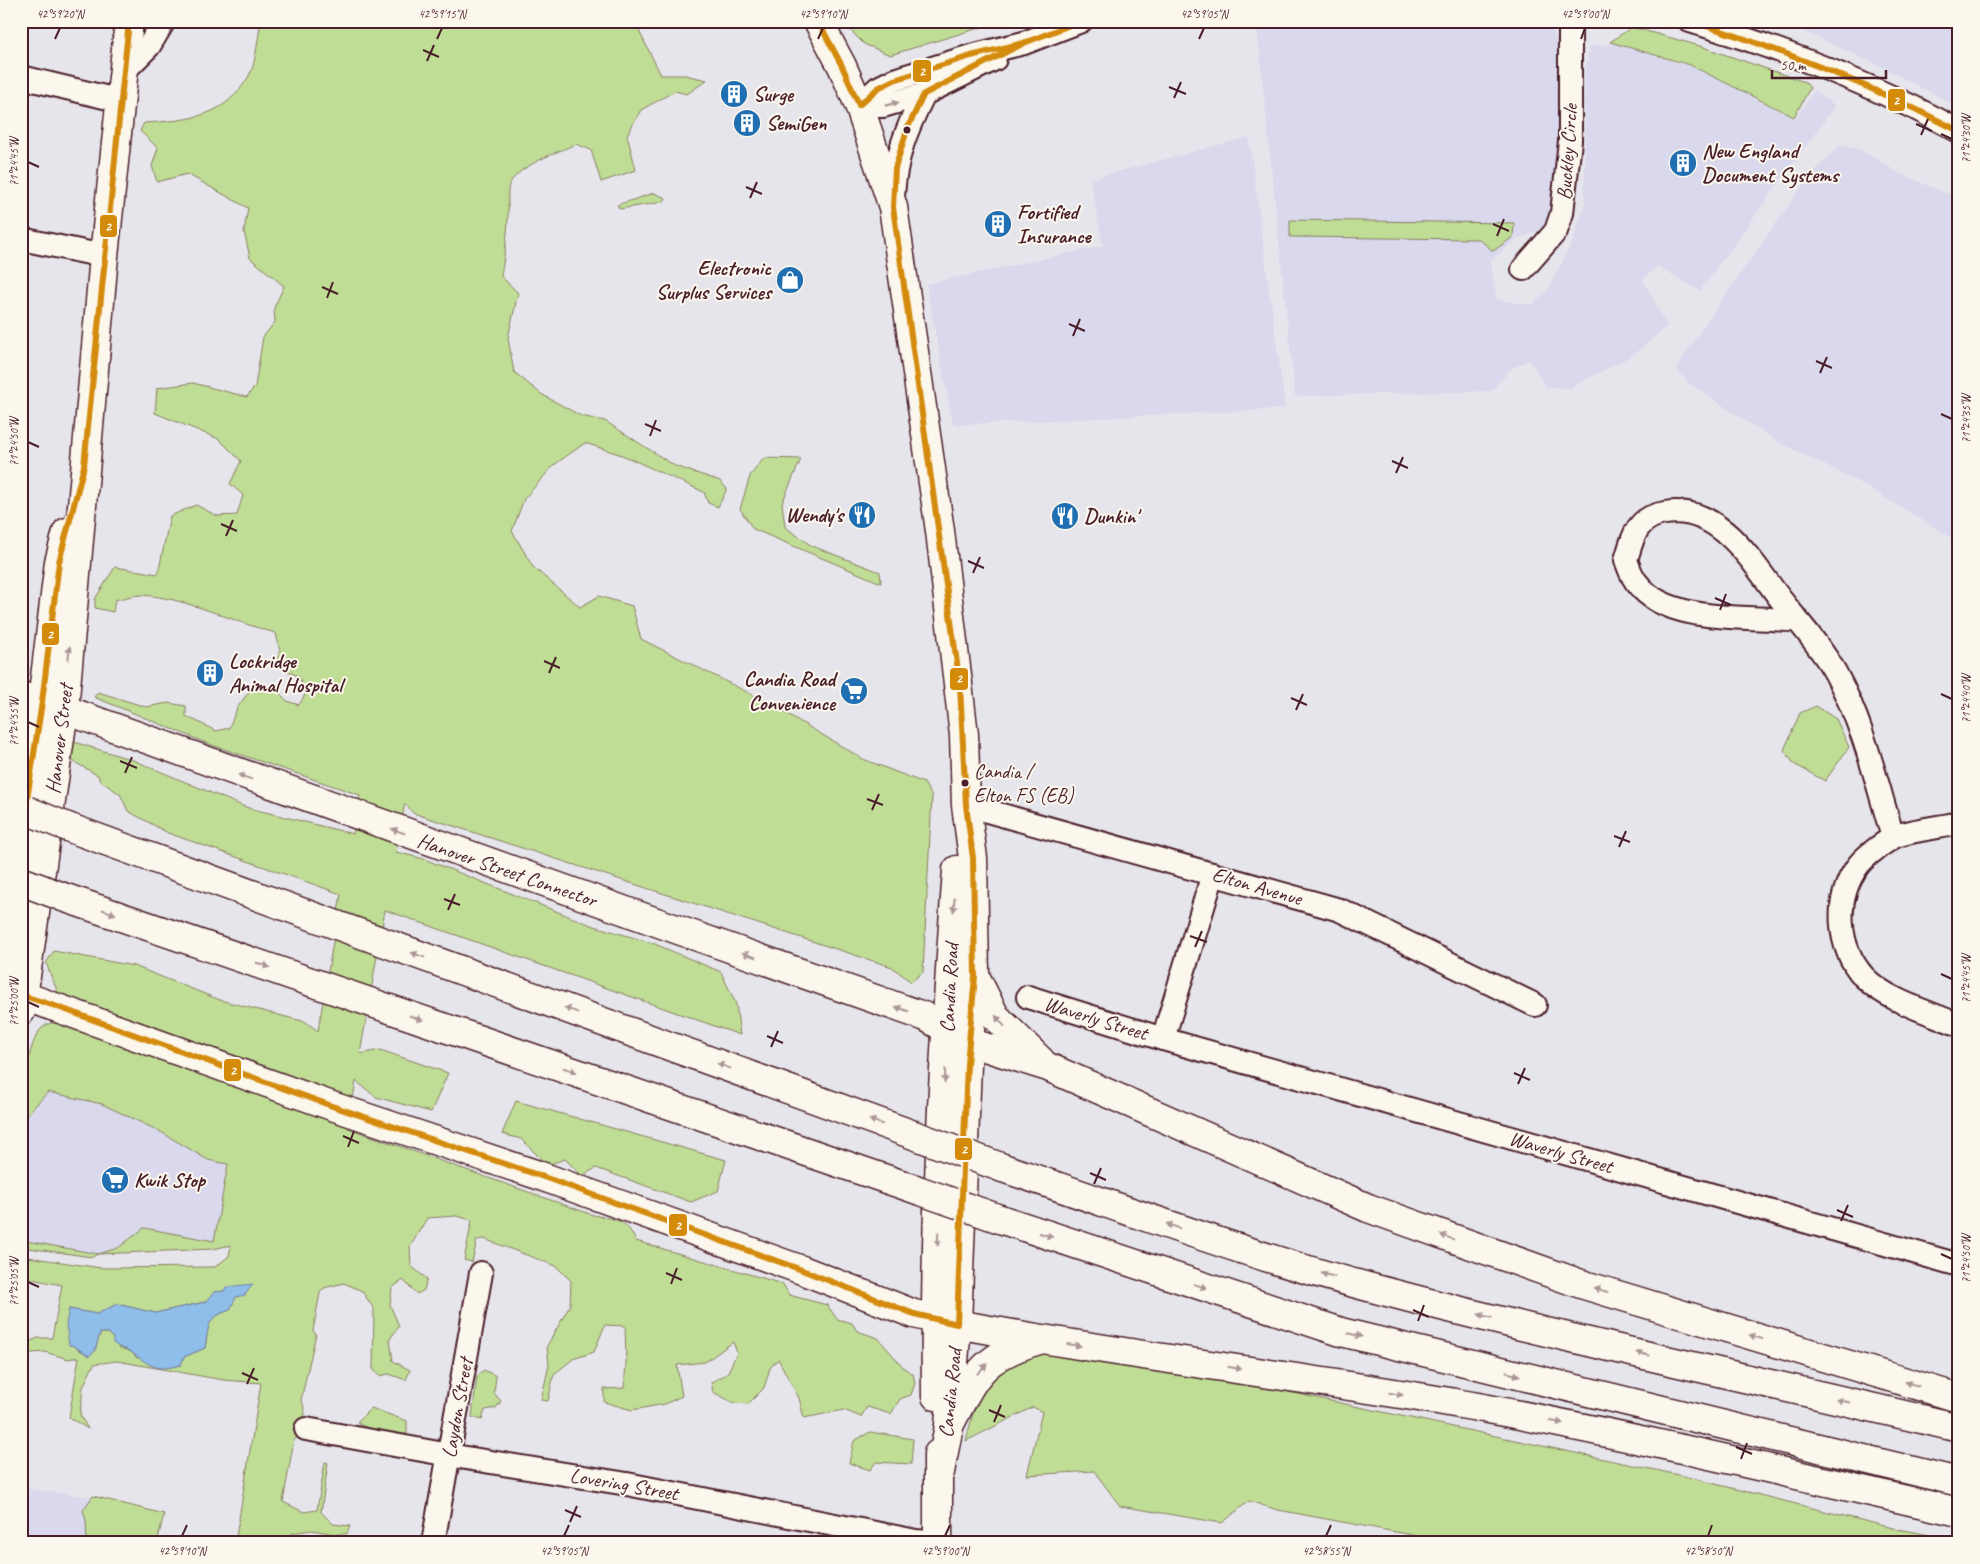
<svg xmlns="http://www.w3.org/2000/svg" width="1980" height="1564" font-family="Caveat,sans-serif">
	<rect width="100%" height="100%" fill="#e7e5ec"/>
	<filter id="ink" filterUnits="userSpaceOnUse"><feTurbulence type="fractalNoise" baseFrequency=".02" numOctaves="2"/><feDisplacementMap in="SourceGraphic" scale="10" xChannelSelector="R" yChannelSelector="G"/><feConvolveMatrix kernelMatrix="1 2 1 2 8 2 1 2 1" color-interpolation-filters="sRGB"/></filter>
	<g filter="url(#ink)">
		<g fill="#d9d8ec">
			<polygon points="1781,21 1959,21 1959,107 1874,63"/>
			<polygon points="1408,23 1548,24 1557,40 1557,189 1543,229 1515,240 1490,262 1497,300 1532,305 1548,290 1573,240 1585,203 1585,70 1590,46 1616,44 1695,68 1795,119 1815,90 1835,106 1700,291 1657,266 1643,280 1667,326 1634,354 1571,388 1546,387 1529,360 1511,369 1491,391 1295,396 1257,27"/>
			<polygon points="1249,137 1285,409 953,425 926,284 1103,246 1090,179"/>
			<polygon points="1840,145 1861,150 1897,172 1959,199 1959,542 1864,485 1773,439 1689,383 1676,369 1705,324 1808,178"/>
			<polygon points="48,1092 102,1104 161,1132 208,1160 228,1164 214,1241 144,1228 118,1248 98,1254 21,1240 21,1121"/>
			<polygon points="21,1488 105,1499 98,1543 21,1543"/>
		</g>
		<g fill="#c0dd95" stroke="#857e60" fill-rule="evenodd">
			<path d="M261 21H634L661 75H685L707 80 687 94 675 91 641 110 627 135 636 170 601 182 591 150 576 144C558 152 520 165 510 183 507 189 508 196 508 202 509 228 505 251 501 276L518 293 508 338 514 372 541 394 581 416 605 421 675 466 720 481 727 489 718 507 708 503 704 492 622 455 585 443 554 465 524 499 512 531 533 567 580 607 599 596 632 606 641 639 767 702 863 759 924 783 932 796 923 972 911 982 892 967 413 813 405 803 396 852 424 859 591 925 655 944 721 972 736 1004 740 1035 385 910 360 1054 380 1050 448 1073 431 1112 376 1097 356 1081 348 1128 590 1214C614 1221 624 1215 636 1241L783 1284 789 1295 827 1305 837 1319 852 1323 857 1331 878 1338 904 1368 913 1374 915 1383 911 1395 900 1399 891 1414 867 1407 861 1417 844 1410 804 1418 799 1398 778 1359 770 1368 764 1388 748 1404 734 1403 713 1392 711 1382 727 1374 737 1353 733 1342 705 1362 677 1365 682 1396 665 1404 632 1410 604 1402V1389L624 1388 626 1363 625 1326 605 1325 594 1352 573 1359 554 1374 548 1401 541 1400 549 1365 547 1346 570 1305 571 1281 556 1266 484 1239 477 1240 472 1262 464 1260 472 1220 456 1216 427 1218 410 1247 411 1266 427 1279 424 1290 417 1294 403 1280 392 1288 390 1305 399 1326 390 1339 393 1361 410 1370 406 1380 389 1374 379 1376 373 1369 374 1309 362 1291 344 1283 324 1288 320 1293 313 1331 316 1334 301 1400C308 1412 306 1432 294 1440L283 1502 304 1512 317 1510 325 1462 328 1463 321 1512 333 1524 350 1526 347 1534H334L312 1530 292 1533 289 1543H235L261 1383 223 1380 117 1361 94 1364 83 1387 80 1415 88 1429 69 1417 79 1357 68 1359 45 1352 21 1354V1345L38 1338H52L62 1285 21 1277V1256L101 1268 215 1267 229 1256 231 1245 213 1249 98 1254 92 1257 21 1247V1240L98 1254 118 1248 144 1228 214 1241 228 1164 208 1160 161 1132 102 1104 48 1092 21 1121C21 1101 27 1041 42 1028 51 1019 64 1024 75 1025L310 1084 58 993 46 963 54 951 134 966 220 1000 306 1022 318 1031 341 894 168 833 128 811 120 794 99 780V776L69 759 74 742 133 760 245 807 353 834 360 795 209 744 94 697 98 692 146 707 168 703 186 706V716L216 731 229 728 237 708 253 686H273L287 701 299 705 306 693 299 677 275 664 280 651 276 633C232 622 188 598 142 595 134 595 124 598 115 600L113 612 95 608V599L115 567 158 574 170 516 196 505 217 516 237 515 243 495 230 484 241 461 219 439 155 413 157 388 193 383 247 397 255 386 263 337 275 322 274 308 284 286 250 258 244 231 248 208 187 174 157 182 152 166 158 148 140 131 144 123C189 120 226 118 250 74 256 62 258 36 261 21ZM225 1291 230 1310C206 1318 209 1325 205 1348L184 1357 137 1358 130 1351 119 1348 109 1333H100L95 1350 80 1351 74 1346 69 1309 97 1314 117 1304 155 1313 205 1302 214 1292Z"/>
			<polygon points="849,21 1002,21 890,55 864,44 850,30"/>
			<polygon points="1632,27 1700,46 1805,82 1810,88 1794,117 1690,65 1610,42"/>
			<polygon points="654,193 666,198 663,202 620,209 617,205"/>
			<polygon points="1290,220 1514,223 1513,237 1493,251 1479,239 1290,237"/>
			<polygon points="764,458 801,459 782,503 785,527 812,546 880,572 881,583 753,529 740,509 750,476"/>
			<polygon points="1816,706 1836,719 1849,747 1825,781 1794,764 1784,750 1800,713"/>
			<polygon points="516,1101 726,1160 718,1191 691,1202 596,1168 582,1176 565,1159 547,1165 521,1139 502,1134"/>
			<path d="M1046 1353 1246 1383 1679 1475 1897 1529 1959 1540V1543H1651L1636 1539V1543H1455L1278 1510 1249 1501 1222 1523 1120 1506 1094 1471 1027 1475 1042 1412 1033 1407 966 1441C978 1391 988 1357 1046 1353Z"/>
			<polygon points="484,1370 496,1376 494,1393 501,1401 496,1408 485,1410 482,1420 472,1417 477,1376"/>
			<path d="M371 1408 407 1421V1434C389 1436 372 1433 357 1422Z"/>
			<polygon points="870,1432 913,1439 911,1464 876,1462 870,1470 849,1463 854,1441"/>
			<polygon points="93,1496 164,1514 157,1543 87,1543 86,1521 83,1510"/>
		</g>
		<path fill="#8fbeea" stroke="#737e9e" d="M253 1284 245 1295 236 1297 230 1310C206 1318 209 1325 205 1348L184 1357 181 1365C155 1372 151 1366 131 1352 125 1348 119 1348 113 1343V1338L109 1333H100L95 1351 89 1356 74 1346 69 1345 66 1324 69 1309 97 1314 117 1304 155 1313 205 1302 214 1292 224 1291 226 1287Z"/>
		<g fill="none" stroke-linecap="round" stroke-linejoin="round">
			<defs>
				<g id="minor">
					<path d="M1690 21C1783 49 1873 84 1959 131"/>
					<polyline points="125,70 149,46 164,21"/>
					<polyline points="21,77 121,101"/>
					<polyline points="859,105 878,88 894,80 971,56 1024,43 1081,21"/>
					<polyline points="859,105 883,106 924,94 995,59"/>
					<path d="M893 197C895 157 906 130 924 94"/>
					<polyline points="21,239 104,256"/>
					<polyline points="1523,269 1556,231 1562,213 1570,141 1570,21"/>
					<path d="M1798 621C1753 615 1668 625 1638 584 1632 578 1629 568 1626 560 1633 536 1637 517 1665 513 1720 504 1753 564 1782 601 1800 624 1822 648 1836 674 1864 726 1876 781 1893 837"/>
					<polyline points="966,805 1340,910 1535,1005"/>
					<path d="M1959 823C1943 827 1904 831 1892 838 1881 845 1864 857 1857 867 1834 900 1837 947 1864 977 1887 1001 1929 1012 1959 1025"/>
					<polyline points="1028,997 1163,1039 1959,1265"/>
					<polyline points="1163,1039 1213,874"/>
					<polyline points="306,1429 466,1458 627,1484 916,1541 942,1543"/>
					<polyline points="433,1543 481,1273"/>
				</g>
				<g id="major">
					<polyline points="818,21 842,66 859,105 893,207 940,531 964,735 966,805 973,858 975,976 967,1064 957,1324 949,1426 940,1472"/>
					<path d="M46 703C338 810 632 914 926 1017L969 1042"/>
					<polyline points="21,840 42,702 59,562 67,532"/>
					<polyline points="21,995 332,1106 538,1175 802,1270 914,1314 957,1324"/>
					<polyline points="21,1011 64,710 104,256 129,21"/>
					<path d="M936 1396C934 1221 944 1045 957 870"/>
					<polyline points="938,1543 938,1454"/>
				</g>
				<g id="highway">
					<polyline points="21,696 42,702"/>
					<polyline points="70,828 922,1138"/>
					<polyline points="63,897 915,1189"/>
					<polyline points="975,976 995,1016 1041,1061"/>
					<polyline points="969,1042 1048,1067 1368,1208 1581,1284 1959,1398"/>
					<path d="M1003 1168C1126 1209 1247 1255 1372 1288 1567 1340 1763 1381 1959 1428"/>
					<polyline points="1000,1219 1341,1332 1959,1482"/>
					<path d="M957 1324C1130 1357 1305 1376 1478 1407 1639 1437 1799 1476 1959 1512"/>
					<path d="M949 1426C975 1375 981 1357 1039 1340"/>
				</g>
			</defs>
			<use href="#minor" stroke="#4a1f2b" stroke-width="26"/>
			<use href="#major" stroke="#4a1f2b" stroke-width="31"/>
			<use href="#highway" stroke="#4a1f2b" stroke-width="31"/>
			<use href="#minor" stroke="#fbf7ec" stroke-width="22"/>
			<use href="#major" stroke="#fbf7ec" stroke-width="28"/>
			<use href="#highway" stroke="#fbf7ec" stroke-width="28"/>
			<defs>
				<g id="highway-bridge">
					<polyline points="21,808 70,828"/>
					<polyline points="21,881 63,897"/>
					<polyline points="922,1138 1003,1168"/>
					<polyline points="915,1189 1000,1219"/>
				</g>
			</defs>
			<use href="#highway-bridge" stroke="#4a1f2b" stroke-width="31" stroke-linecap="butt"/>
			<use href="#highway-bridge" stroke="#fbf7ec" stroke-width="28"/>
			<defs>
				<g id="bus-1">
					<polyline points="818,21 842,66 859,105 878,88 894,80 971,56 1024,43 1080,21"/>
					<path d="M1691 21C1784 50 1873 86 1959 131"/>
					<polyline points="21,838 42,702 59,562 84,466 129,21"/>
					<polyline points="21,1010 24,996 55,1006 332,1106 538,1175 802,1270 914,1314 957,1324 967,1064 975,976 973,858 966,805 960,685 893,207 895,168 908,127 924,94 1024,43"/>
				</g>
			</defs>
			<use href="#bus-1" stroke="#fbf7ec" stroke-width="10"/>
			<use href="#bus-1" stroke="#d48b09" stroke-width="6"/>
		</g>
		<defs><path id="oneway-solid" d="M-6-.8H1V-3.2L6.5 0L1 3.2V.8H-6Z" transform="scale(1.25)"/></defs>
		<g fill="#ab9695">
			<use href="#oneway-solid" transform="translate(892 104) rotate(-13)"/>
			<use href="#oneway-solid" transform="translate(69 653) rotate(-84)"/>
			<use href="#oneway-solid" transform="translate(245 777) rotate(-160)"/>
			<use href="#oneway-solid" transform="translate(398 831) rotate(-161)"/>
			<use href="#oneway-solid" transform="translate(954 905) rotate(94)"/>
			<use href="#oneway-solid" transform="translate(109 912) rotate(19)"/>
			<use href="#oneway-solid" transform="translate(418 955) rotate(-160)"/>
			<use href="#oneway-solid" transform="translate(749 955) rotate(-161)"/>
			<use href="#oneway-solid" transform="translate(263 965) rotate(19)"/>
			<use href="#oneway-solid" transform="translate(902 1009) rotate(-161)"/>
			<use href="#oneway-solid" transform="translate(571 1010) rotate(-160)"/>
			<use href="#oneway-solid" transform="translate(416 1018) rotate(19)"/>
			<use href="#oneway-solid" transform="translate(1000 1021) rotate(-131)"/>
			<use href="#oneway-solid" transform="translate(724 1066) rotate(-160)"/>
			<use href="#oneway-solid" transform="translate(570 1070) rotate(19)"/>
			<use href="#oneway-solid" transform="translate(945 1076) rotate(92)"/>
			<use href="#oneway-solid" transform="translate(876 1122) rotate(-160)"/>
			<use href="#oneway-solid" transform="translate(1173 1226) rotate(-161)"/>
			<use href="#oneway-solid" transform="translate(1046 1235) rotate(18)"/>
			<use href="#oneway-solid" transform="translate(1447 1237) rotate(-160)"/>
			<use href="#oneway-solid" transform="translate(938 1239) rotate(92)"/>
			<use href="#oneway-solid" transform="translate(1328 1275) rotate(-164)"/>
			<use href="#oneway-solid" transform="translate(1200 1286) rotate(18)"/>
			<use href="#oneway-solid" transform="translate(1601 1290) rotate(-163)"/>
			<use href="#oneway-solid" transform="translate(1485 1316) rotate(-166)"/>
			<use href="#oneway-solid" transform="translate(1355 1335) rotate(14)"/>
			<use href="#oneway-solid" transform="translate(1756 1337) rotate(-163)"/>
			<use href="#oneway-solid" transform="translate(1074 1345) rotate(8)"/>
			<use href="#oneway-solid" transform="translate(1643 1354) rotate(-167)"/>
			<use href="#oneway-solid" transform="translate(1235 1368) rotate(9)"/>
			<use href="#oneway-solid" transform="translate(982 1369) rotate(-46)"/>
			<use href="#oneway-solid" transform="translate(1513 1374) rotate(14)"/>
			<use href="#oneway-solid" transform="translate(1912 1384) rotate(-163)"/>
			<use href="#oneway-solid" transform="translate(1396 1394) rotate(9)"/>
			<use href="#oneway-solid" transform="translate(1843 1401) rotate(-167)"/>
			<use href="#oneway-solid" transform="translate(1556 1422) rotate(11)"/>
		</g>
	</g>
	<path fill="none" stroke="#4a1f2b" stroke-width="2" d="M55 39 60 28M437 39 442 28M818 39 823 28M1199 39 1204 28M1581 39 1585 28M423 50 439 57M427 61 434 45M1169 87 1186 94M1174 98 1181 82M1916 124 1932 131M1941 134 1952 139M1921 135 1928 119M28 162 39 167M746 187 762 194M750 198 757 182M1493 224 1509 231M1497 236 1504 219M322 287 338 294M327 298 333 282M1069 324 1085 331M1073 336 1080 319M1816 361 1832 368M1820 373 1827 357M1941 414 1952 419M645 424 661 431M650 436 656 420M28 442 39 447M1392 461 1408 468M1396 473 1403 457M221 524 237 531M226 536 233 520M968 561 984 568M973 573 980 557M1715 598 1731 605M1720 610 1726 594M544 661 560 668M549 673 556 657M1941 694 1952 699M1291 698 1307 705M1296 710 1303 694M28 722 39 727M120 761 137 768M125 773 132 757M867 799 883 805M872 810 879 794M1614 836 1630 842M1619 847 1626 831M444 899 460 905M448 910 455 894M1190 936 1207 942M1195 947 1202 931M1941 974 1952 979M28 1002 39 1007M767 1036 783 1043M771 1047 778 1031M1514 1073 1530 1080M1518 1084 1525 1068M343 1136 359 1143M348 1147 354 1131M1090 1173 1106 1180M1094 1184 1101 1168M1837 1210 1853 1217M1841 1221 1848 1205M1941 1254 1952 1259M666 1273 682 1280M28 1282 39 1287M671 1284 677 1268M1413 1310 1429 1317M1418 1321 1424 1305M242 1373 258 1380M247 1384 254 1368M989 1410 1005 1417M994 1422 1001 1405M1736 1447 1752 1454M1741 1459 1747 1443M565 1510 581 1517M570 1522 577 1506M182 1536 187 1525M564 1536 569 1525M945 1536 950 1525M1326 1536 1331 1525M1708 1536 1712 1525"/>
	<defs>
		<symbol id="building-disc" viewBox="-11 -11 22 22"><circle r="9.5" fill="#1f6fb2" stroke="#fbf7ec"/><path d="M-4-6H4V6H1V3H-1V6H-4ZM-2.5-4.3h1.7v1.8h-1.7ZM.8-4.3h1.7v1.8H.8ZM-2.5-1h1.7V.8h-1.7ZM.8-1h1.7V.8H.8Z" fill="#fff"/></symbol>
		<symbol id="shop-disc" viewBox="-11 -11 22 22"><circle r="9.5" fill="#1f6fb2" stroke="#fbf7ec"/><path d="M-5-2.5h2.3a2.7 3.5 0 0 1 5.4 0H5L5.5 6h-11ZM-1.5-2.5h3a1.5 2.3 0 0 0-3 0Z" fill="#fff"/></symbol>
		<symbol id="restaurant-disc" viewBox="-11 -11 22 22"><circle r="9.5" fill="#1f6fb2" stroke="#fbf7ec"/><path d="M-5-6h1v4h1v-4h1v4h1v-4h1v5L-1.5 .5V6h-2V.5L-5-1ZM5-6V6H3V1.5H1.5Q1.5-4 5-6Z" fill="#fff"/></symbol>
		<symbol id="supermarket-disc" viewBox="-11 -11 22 22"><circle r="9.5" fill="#1f6fb2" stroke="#fbf7ec"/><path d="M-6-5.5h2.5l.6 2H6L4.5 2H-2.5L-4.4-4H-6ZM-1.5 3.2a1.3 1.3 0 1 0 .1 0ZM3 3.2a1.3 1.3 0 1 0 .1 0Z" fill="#fff"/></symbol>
	</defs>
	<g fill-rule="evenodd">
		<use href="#building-disc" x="718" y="78" width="32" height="32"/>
		<use href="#building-disc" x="731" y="107" width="32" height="32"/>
		<use href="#building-disc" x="1667" y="147" width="32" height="32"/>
		<use href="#building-disc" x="982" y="208" width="32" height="32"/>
		<use href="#shop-disc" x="774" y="264" width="32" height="32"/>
		<use href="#restaurant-disc" x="846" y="499" width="32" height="32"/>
		<use href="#restaurant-disc" x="1049" y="500" width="32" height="32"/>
		<use href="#building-disc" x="194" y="657" width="32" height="32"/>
		<use href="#supermarket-disc" x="838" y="675" width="32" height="32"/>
		<use href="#supermarket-disc" x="99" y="1164" width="32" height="32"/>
	</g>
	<g fill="#4a1f2b" stroke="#fbf7ec" stroke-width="2">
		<circle cx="907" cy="130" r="4.5"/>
		<circle cx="965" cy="783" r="4.5"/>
	</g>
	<g text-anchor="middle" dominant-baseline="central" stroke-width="4" stroke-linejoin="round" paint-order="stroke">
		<g font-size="20" fill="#4a1f2b" stroke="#fbf7ec" text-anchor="start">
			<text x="974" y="771">Candia /<tspan x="974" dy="24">Elton FS (EB)</tspan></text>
		</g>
		<g font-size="21" font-weight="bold" fill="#4a1f2b" stroke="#fbf7ec" text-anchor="start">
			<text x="753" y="94">Surge</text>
			<text x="766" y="123">SemiGen</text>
			<text x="1702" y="151">New England<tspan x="1702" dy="24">Document Systems</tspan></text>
			<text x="1017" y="212">Fortified<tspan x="1017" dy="24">Insurance</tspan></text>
			<text x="771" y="268" text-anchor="end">Electronic<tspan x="771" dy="24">Surplus Services</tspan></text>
			<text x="843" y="515" text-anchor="end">Wendy's</text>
			<text x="1084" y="516">Dunkin'</text>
			<text x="229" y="661">Lockridge<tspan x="229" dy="24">Animal Hospital</tspan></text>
			<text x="835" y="679" text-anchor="end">Candia Road<tspan x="835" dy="24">Convenience</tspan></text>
			<text x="134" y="1180">Kwik Stop</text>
		</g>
		<g font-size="21" fill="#4a1f2b" stroke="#fbf7ec">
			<text transform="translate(1567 152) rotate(-86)">Buckley Circle</text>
			<text transform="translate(59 739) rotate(-83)">Hanover Street</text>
			<text transform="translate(507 870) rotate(19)">Hanover Street Connector</text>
			<text transform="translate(1257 886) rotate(16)">Elton Avenue</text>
			<text transform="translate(949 988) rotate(-87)">Candia Road</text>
			<text transform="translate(1096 1018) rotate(17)">Waverly Street</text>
			<text transform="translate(1561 1152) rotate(16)">Waverly Street</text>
			<text transform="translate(950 1393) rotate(-84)">Candia Road</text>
			<text transform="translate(457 1408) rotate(-80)">Laydon Street</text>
			<text transform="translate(624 1484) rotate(10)">Lovering Street</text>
		</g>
	</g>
	<g stroke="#fbf7ec" stroke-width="2">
		<rect x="912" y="59" width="20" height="24" rx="5" fill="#d48b09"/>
		<rect x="1887" y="88" width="19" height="24" rx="5" fill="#d48b09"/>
		<rect x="99" y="214" width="19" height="24" rx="5" fill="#d48b09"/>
		<rect x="41" y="622" width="19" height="24" rx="5" fill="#d48b09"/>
		<rect x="949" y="667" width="20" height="24" rx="5" fill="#d48b09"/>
		<rect x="223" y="1058" width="19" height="24" rx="5" fill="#d48b09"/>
		<rect x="954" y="1137" width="19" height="24" rx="5" fill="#d48b09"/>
		<rect x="668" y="1213" width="20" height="24" rx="5" fill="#d48b09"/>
	</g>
	<g font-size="14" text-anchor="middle" font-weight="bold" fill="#fff">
		<text x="922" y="76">2</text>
		<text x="1896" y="105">2</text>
		<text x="108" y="231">2</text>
		<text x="50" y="639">2</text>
		<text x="959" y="683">2</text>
		<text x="233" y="1075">2</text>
		<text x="964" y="1154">2</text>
		<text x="678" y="1230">2</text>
	</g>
	<rect width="1980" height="1564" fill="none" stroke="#fbf7ec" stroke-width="55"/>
	<path d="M1772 70v8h114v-8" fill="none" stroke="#4a1f2b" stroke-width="2.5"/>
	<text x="1780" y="70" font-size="15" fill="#4a1f2b" stroke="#fbf7ec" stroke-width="4" paint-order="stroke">50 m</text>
	<rect x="28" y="28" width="1924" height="1508" fill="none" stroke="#4a1f2b" stroke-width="2"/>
	<g font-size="12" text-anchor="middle" fill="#4a1f2b">
		<text x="60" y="18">42°59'20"N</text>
		<text x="442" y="18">42°59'15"N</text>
		<text x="823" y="18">42°59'10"N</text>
		<text x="1204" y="18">42°59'05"N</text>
		<text x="1585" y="18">42°59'00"N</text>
		<text transform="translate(1966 139) rotate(-90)" y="4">71°24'30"W</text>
		<text transform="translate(14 162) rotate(-90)" y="4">71°24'45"W</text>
		<text transform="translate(1966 419) rotate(-90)" y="4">71°24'35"W</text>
		<text transform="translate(14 442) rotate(-90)" y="4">71°24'50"W</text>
		<text transform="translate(1966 699) rotate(-90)" y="4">71°24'40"W</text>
		<text transform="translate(14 722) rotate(-90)" y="4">71°24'55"W</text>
		<text transform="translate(1966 979) rotate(-90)" y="4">71°24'45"W</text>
		<text transform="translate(14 1002) rotate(-90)" y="4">71°25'00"W</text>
		<text transform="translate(1966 1259) rotate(-90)" y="4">71°24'50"W</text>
		<text transform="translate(14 1282) rotate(-90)" y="4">71°25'05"W</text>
		<text x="182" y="1555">42°59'10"N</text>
		<text x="564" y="1555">42°59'05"N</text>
		<text x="945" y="1555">42°59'00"N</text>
		<text x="1326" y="1555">42°58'55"N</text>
		<text x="1708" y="1555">42°58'50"N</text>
	</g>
</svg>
